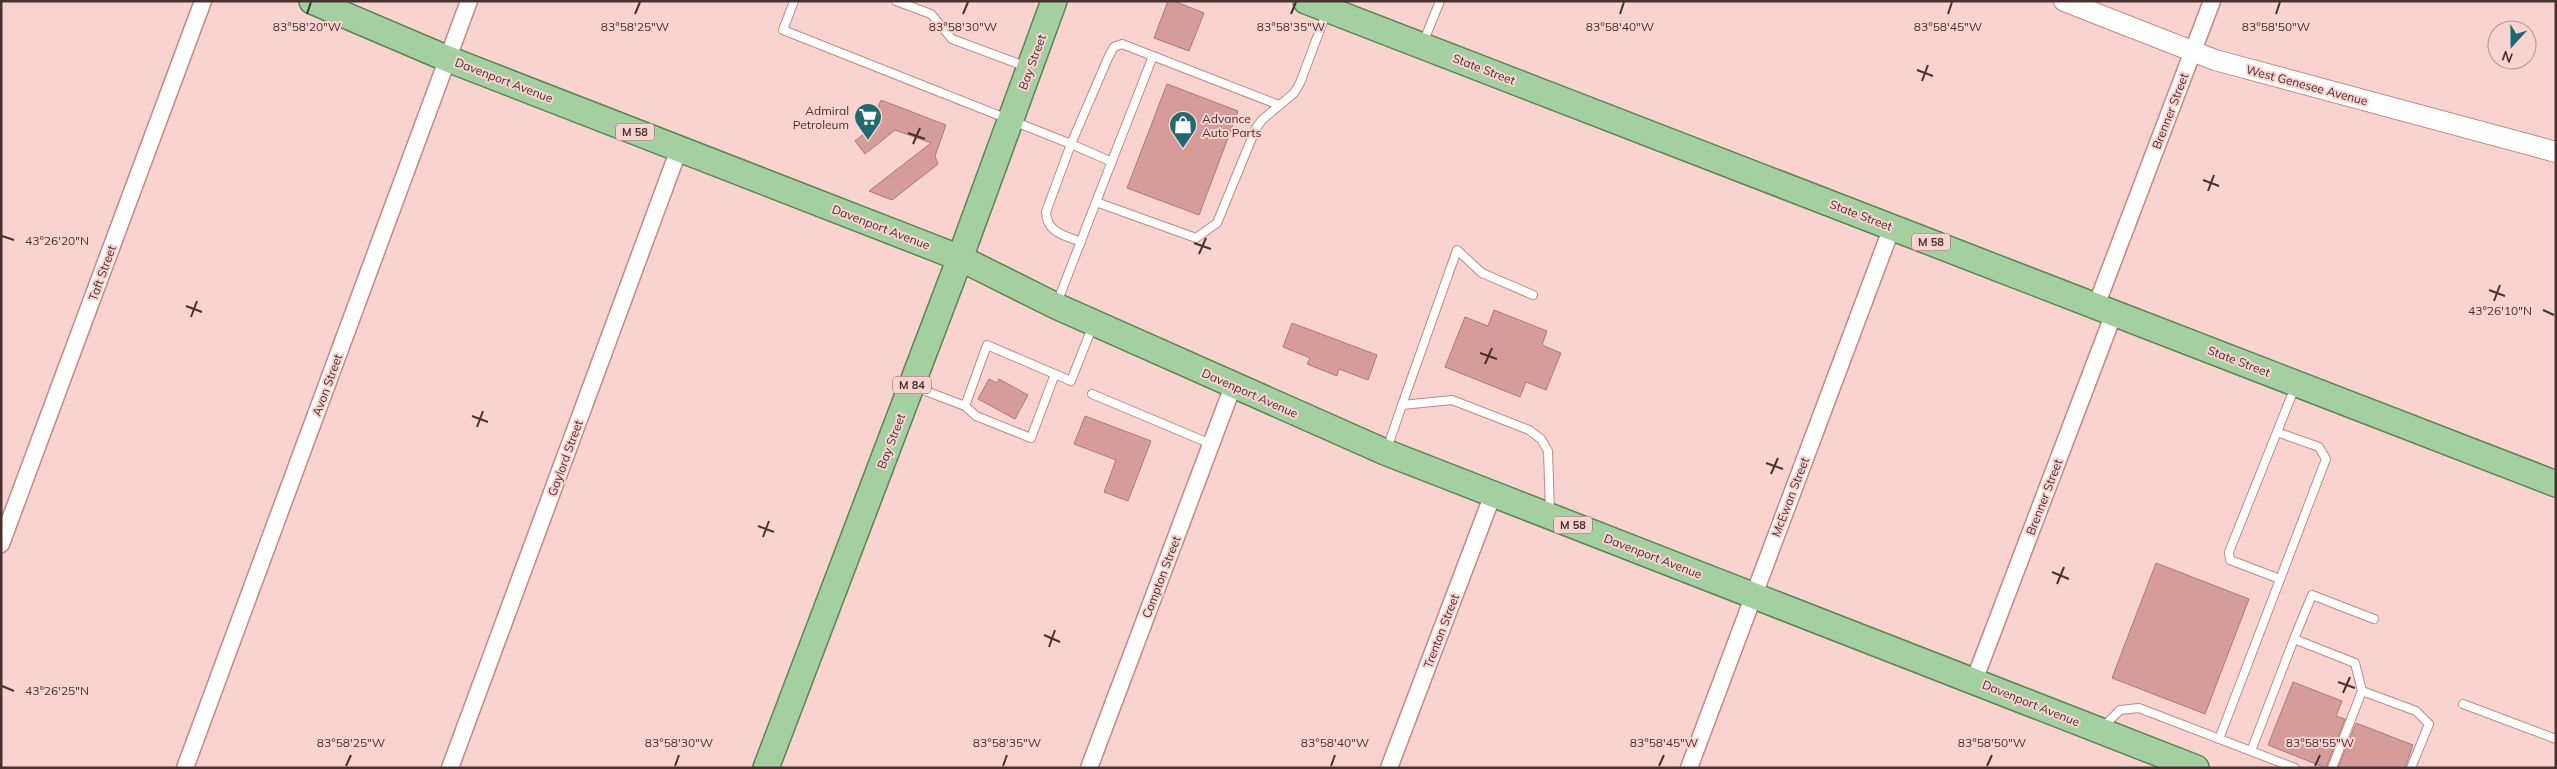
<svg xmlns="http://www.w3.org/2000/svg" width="2557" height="769" font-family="Mulish,sans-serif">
	<rect width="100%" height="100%" fill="#f8d3d0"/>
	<g fill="#d69c99" stroke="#af7875">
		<polygon points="1168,1 1174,1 1204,13 1189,51 1154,38"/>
		<polygon points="1167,84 1238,111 1199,215 1127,188"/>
		<polygon points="881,100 946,125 935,156 938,164 892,200 869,191 931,143 895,130 865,154 855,141 869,130"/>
		<polygon points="1494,310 1547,331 1542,345 1561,353 1546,390 1526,382 1520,397 1445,367 1465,317 1488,326"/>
		<polygon points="1292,323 1377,355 1368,380 1339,369 1337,376 1307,364 1310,358 1283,347"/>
		<polygon points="989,379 997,383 999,379 1028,395 1015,419 978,399"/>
		<polygon points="1085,416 1151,441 1128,501 1104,492 1116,460 1074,444"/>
		<polygon points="2156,563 2249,599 2205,714 2112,678"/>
		<polygon points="2293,682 2342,701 2336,716 2345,719 2326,768 2268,745"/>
		<polygon points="2356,723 2413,745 2405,768 2338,768"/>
	</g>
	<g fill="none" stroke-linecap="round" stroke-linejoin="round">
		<defs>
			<g id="service">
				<polyline points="794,1 783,30 1071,144 1108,58 1114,47 1122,44 1279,105"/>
				<polyline points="896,1 931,14 952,39 1027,67"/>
				<polyline points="1423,43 1440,1"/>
				<polyline points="1096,202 1153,56"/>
				<path d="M1081 242C1064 235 1047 233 1046 212L1071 144 1112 162"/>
				<polyline points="1057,303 1096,202 1196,238 1217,223 1256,128 1262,120 1294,93 1300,83 1327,11"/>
				<polyline points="915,387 965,406 987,345 1071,381 1093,325"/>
				<polyline points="1092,394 1211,444"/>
				<polyline points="1402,405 1457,250 1482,273 1533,295"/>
				<polyline points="965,406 976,416 1031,438 1055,374"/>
				<polyline points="2277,432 2229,552 2230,560 2280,579"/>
				<polyline points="1387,449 1402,405 1452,400 1529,430 1541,439 1548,451 1550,512"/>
				<polyline points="2294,639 2312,595 2374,619"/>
				<polyline points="2362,691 2416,711 2429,724 2411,768"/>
				<polyline points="2463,704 2556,739"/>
				<polyline points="2103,727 2120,710 2139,708 2295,768"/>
				<polyline points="2219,739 2326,459 2319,447 2277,432 2295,387"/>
				<polyline points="2251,751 2294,639 2355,663 2362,691 2332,768"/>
			</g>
			<g id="minor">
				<polyline points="2096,306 2212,1"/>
				<polyline points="1,544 203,1"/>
				<polyline points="1974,681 2114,313"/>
				<polyline points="185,768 469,1"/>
				<polyline points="450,768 679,149"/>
				<polyline points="1089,768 1233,386"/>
				<polyline points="1389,768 1493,494"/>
				<polyline points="1689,768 1892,227"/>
			</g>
			<polyline id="tertiary" points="2064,1 2215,60 2556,152"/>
			<g id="primary">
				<polyline points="312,1 448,59 960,258 1056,306 1385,452 2196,768"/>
				<polyline points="1306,1 2556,484"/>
				<polyline points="766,768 960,258 1054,1"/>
			</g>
		</defs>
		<use href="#service" stroke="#c28986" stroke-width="10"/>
		<use href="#minor" stroke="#c28986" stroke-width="19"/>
		<use href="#tertiary" stroke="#c28986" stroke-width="22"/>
		<use href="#primary" stroke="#5c8450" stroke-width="28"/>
		<use href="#service" stroke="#fff" stroke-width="8"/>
		<use href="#minor" stroke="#fff" stroke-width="16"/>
		<use href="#tertiary" stroke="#fff" stroke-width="20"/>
		<use href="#primary" stroke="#a4d0a1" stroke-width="25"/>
	</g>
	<path fill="none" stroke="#493130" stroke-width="2" d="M307 14 311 2M635 14 640 2M963 14 968 2M1291 14 1296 2M1620 14 1624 2M1948 14 1952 2M2276 14 2280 2M1917 70 1933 76M1922 81 1928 65M908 133 925 139M913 144 920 128M2203 180 2219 186M2208 191 2214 175M2 236 14 240M1194 243 1211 249M1199 254 1206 238M2489 290 2505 296M2494 301 2500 285M186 306 202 312M2543 310 2554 315M191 317 197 301M1480 353 1497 359M1485 364 1492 348M472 416 488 422M477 427 483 411M1766 463 1783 469M1771 474 1778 458M758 526 774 532M763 537 769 521M2052 572 2069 579M2057 584 2064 567M1044 635 1060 642M1049 647 1055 630M2338 682 2355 688M2 686 14 691M2343 693 2350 677M346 766 351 755M675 766 679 755M1003 766 1007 755M1331 766 1335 755M1659 766 1664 755M1987 766 1992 755M2315 766 2320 755"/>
	<defs>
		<symbol id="supermarket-pin" viewBox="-11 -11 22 30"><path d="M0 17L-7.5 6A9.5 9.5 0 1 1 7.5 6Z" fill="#1e6a70" stroke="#f8d3d0"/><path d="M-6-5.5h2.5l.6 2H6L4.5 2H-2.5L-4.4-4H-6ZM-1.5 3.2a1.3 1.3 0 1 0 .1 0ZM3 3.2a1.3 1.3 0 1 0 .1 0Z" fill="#fff"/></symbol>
		<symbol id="shop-pin" viewBox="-11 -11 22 30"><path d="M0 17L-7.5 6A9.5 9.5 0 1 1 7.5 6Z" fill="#1e6a70" stroke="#f8d3d0"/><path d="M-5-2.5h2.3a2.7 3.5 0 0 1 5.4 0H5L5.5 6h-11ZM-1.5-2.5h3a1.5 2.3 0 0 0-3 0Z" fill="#fff"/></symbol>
	</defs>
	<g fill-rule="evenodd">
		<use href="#supermarket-pin" x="852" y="101" width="32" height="43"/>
		<use href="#shop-pin" x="1167" y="109" width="32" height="43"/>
	</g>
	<g text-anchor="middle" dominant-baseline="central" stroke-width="4" stroke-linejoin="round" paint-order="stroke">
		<g fill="#f8d3d0" stroke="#7e6260" stroke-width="1">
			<rect x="616" y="123.5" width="38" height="17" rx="4"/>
			<rect x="1912" y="233.5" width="38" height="17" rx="4"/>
			<rect x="893" y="376.5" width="38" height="17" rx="4"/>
			<rect x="1554" y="516.5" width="38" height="17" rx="4"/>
		</g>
		<g font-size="11" font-weight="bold" fill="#493130">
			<text x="635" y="132">M 58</text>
			<text x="1931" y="242">M 58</text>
			<text x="912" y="385">M 84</text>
			<text x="1573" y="525">M 58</text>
		</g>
		<g font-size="12" fill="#493130" stroke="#f8d3d0">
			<text transform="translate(1032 62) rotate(-70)">Bay Street</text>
			<text transform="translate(1484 69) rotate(21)">State Street</text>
			<text transform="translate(504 80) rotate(21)">Davenport Avenue</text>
			<text transform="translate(2307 85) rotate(15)">West Genesee Avenue</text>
			<text transform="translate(2170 111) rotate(-69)">Brenner Street</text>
			<text transform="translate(1861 215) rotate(21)">State Street</text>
			<text transform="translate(881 227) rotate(21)">Davenport Avenue</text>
			<text transform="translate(102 273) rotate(-70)">Taft Street</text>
			<text transform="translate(2239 361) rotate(21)">State Street</text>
			<text transform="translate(327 385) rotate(-70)">Avon Street</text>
			<text transform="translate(1250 393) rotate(24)">Davenport Avenue</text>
			<text transform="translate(891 441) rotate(-69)">Bay Street</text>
			<text transform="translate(565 458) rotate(-70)">Gaylord Street</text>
			<text transform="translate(1790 497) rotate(-69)">McEwan Street</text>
			<text transform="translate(2044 497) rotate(-69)">Brenner Street</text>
			<text transform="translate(1653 556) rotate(21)">Davenport Avenue</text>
			<text transform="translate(1161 577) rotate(-69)">Compton Street</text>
			<text transform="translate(1441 631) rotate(-69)">Trenton Street</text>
			<text transform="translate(2031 703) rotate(22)">Davenport Avenue</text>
		</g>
		<g font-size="12" fill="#493130" stroke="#f8d3d0" text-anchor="end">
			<text x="849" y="110">Admiral<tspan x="849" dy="14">Petroleum</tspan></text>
			<text x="1202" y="118" text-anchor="start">Advance<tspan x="1202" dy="14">Auto Parts</tspan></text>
		</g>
	</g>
	<g font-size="12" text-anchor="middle" fill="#493130" stroke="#f8d3d0" stroke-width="4" stroke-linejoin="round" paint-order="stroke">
		<text x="307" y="31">83°58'20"W</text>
		<text x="635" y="31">83°58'25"W</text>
		<text x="963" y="31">83°58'30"W</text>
		<text x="1291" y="31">83°58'35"W</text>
		<text x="1620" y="31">83°58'40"W</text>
		<text x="1948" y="31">83°58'45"W</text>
		<text x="2276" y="31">83°58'50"W</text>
		<text x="57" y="245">43°26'20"N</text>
		<text x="2500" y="315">43°26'10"N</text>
		<text x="57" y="695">43°26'25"N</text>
		<text x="351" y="747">83°58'25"W</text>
		<text x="679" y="747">83°58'30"W</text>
		<text x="1007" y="747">83°58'35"W</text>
		<text x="1335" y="747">83°58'40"W</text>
		<text x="1664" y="747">83°58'45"W</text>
		<text x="1992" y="747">83°58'50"W</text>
		<text x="2320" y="747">83°58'55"W</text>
	</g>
	<rect width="2557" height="769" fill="none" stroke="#493130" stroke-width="5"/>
	<g transform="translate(2512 45) rotate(201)"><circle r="24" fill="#f8d3d0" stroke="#b29290"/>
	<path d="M0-4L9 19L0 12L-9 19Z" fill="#1e6a70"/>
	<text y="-8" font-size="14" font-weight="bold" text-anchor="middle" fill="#493130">N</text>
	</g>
</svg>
